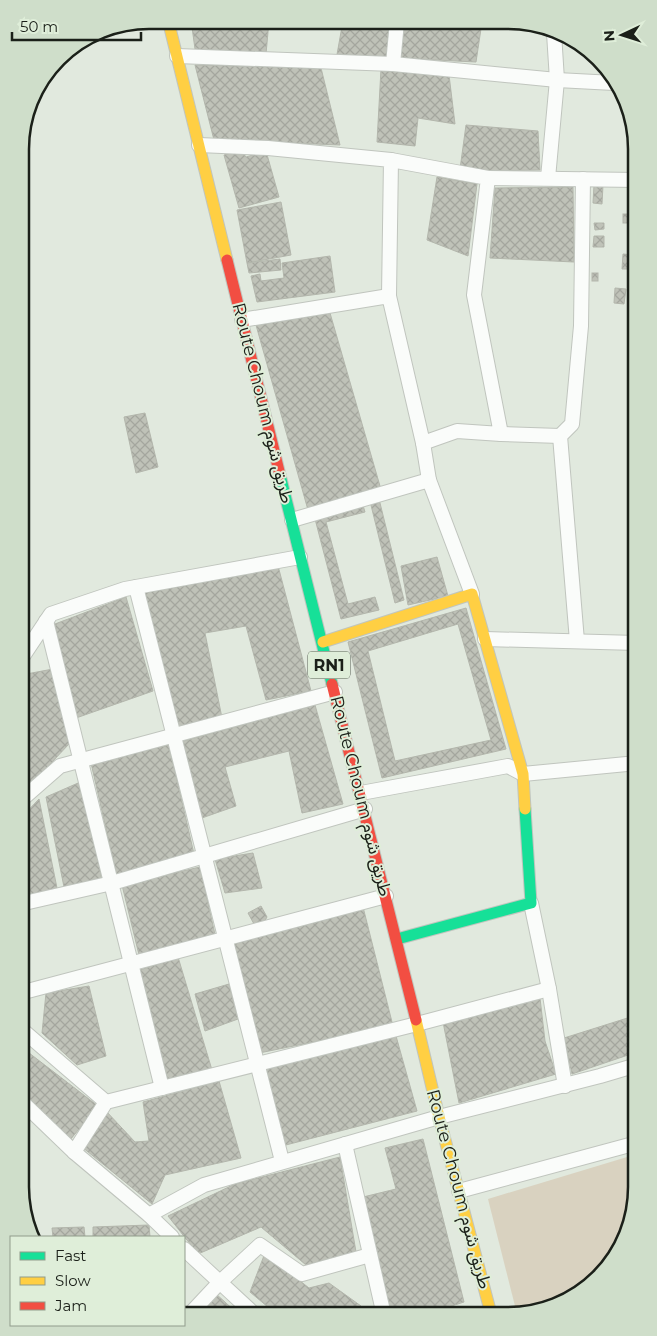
<svg xmlns="http://www.w3.org/2000/svg" width="657" height="1336" font-family="Montserrat,'Noto Sans Arabic',sans-serif">
	<defs>
		<pattern id="building-cross-hatch" width="8" height="8" patternUnits="userSpaceOnUse" patternTransform="scale(1.25)"><rect width="8" height="8" fill="#bfc2b8"/><path d="M0 0l8 8M0 8l8-8" fill="none" stroke="#a4a69e"/></pattern>
	</defs>
	<rect width="100%" height="100%" fill="#e1e9de"/>
	<polygon fill="#d9d2c0" points="637,1154 637,1196 610,1266 549,1309 516,1310 488,1199"/>
	<g fill="url(#building-cross-hatch)" stroke="#b3b6ac" fill-rule="evenodd">
		<polygon points="191,20 269,21 266,54 195,49"/>
		<polygon points="343,21 391,22 388,59 336,60"/>
		<polygon points="400,22 482,22 476,62 395,58"/>
		<polygon points="195,65 321,68 340,145 214,140"/>
		<polygon points="381,69 449,75 455,124 418,118 415,146 377,142"/>
		<polygon points="466,125 538,131 540,170 485,171 460,169"/>
		<polygon points="241,150 246,157 266,151 279,197 239,208 224,155"/>
		<polygon points="437,177 477,184 468,256 427,240"/>
		<polygon points="594,185 603,185 602,204 593,203"/>
		<polygon points="573,187 574,262 490,258 495,188"/>
		<polygon points="281,202 291,255 247,263 237,210"/>
		<rect x="623" y="214" width="14" height="9"/>
		<polygon points="594,223 604,223 604,229 595,230"/>
		<polygon points="594,236 604,236 604,247 593,247"/>
		<polygon points="623,254 634,255 633,269 622,269"/>
		<polygon points="330,256 335,292 257,302 251,276 260,274 261,281 284,278 282,263"/>
		<polygon points="280,259 281,270 249,273 247,263"/>
		<rect x="592" y="273" width="6" height="8"/>
		<polygon points="615,288 626,289 624,304 614,303"/>
		<polygon points="330,313 382,493 308,510 256,325"/>
		<polygon points="145,413 158,467 136,473 124,417"/>
		<polygon points="379,499 404,600 395,603 370,501"/>
		<polygon points="362,502 365,512 326,522 348,604 375,597 379,610 341,619 314,515"/>
		<polygon points="437,557 448,596 408,605 401,566"/>
		<polygon points="277,562 311,691 266,700 246,626 205,633 222,718 178,728 144,593"/>
		<polygon points="126,597 153,691 76,718 55,624"/>
		<path d="M466 608 506 749 382 778 348 642ZM458 624 491 740 395 761 368 651Z"/>
		<polygon points="53,669 69,744 20,796 21,675"/>
		<polygon points="315,705 343,804 302,813 289,751 225,767 236,806 199,819 180,742"/>
		<polygon points="169,745 194,854 117,877 91,763"/>
		<polygon points="85,780 102,881 65,892 46,797"/>
		<polygon points="39,799 58,893 20,902 20,819"/>
		<polygon points="253,853 262,888 225,893 215,859"/>
		<polygon points="200,867 216,939 140,959 122,885"/>
		<polygon points="261,906 267,917 263,924 254,924 248,913"/>
		<polygon points="363,907 393,1026 259,1053 229,942"/>
		<polygon points="178,957 212,1070 168,1082 140,970"/>
		<polygon points="229,984 238,1019 205,1031 195,994"/>
		<polygon points="89,986 106,1056 77,1065 42,1033 46,993"/>
		<polygon points="540,998 545,1041 556,1074 459,1103 443,1022"/>
		<polygon points="637,1015 637,1052 572,1074 564,1038"/>
		<polygon points="396,1036 417,1111 282,1146 261,1066"/>
		<polygon points="20,1046 98,1106 70,1140 20,1093"/>
		<polygon points="219,1081 241,1158 165,1175 152,1204 82,1147 106,1111 135,1142 149,1141 143,1102"/>
		<polygon points="423,1139 464,1302 436,1311 386,1311 359,1198 396,1189 385,1148"/>
		<polygon points="340,1157 356,1252 306,1265 261,1227 198,1254 168,1216 235,1184"/>
		<polygon points="25,1219 32,1219 33,1237 27,1228"/>
		<polygon points="149,1225 150,1237 93,1237 93,1227"/>
		<polygon points="84,1227 85,1237 53,1237 52,1228"/>
		<polygon points="265,1253 309,1288 329,1283 361,1306 357,1312 275,1313 250,1292"/>
		<polygon points="215,1293 237,1313 198,1314"/>
	</g>
	<g fill="none" stroke-linecap="round" stroke-linejoin="round">
		<defs>
			<g id="street">
				<polyline points="177,56 393,64 557,80 614,83"/>
				<polyline points="393,64 397,22"/>
				<polyline points="199,145 268,148 391,160 389,296"/>
				<polyline points="391,160 488,178 474,295 501,434 457,431 423,443"/>
				<polyline points="488,178 637,180"/>
				<polyline points="548,178 557,80 554,33"/>
				<polyline points="242,320 389,296 423,443 429,480"/>
				<polyline points="501,434 560,436"/>
				<polyline points="292,520 429,480 472,594"/>
				<polyline points="136,587 282,1161"/>
				<polyline points="46,621 162,1088"/>
				<polyline points="485,639 637,643"/>
				<polyline points="577,641 560,436 572,424 581,326 583,179"/>
				<polyline points="21,659 51,614 125,589 300,557"/>
				<polyline points="361,793 508,766 523,774 637,763"/>
				<polyline points="20,801 60,766 335,692"/>
				<polyline points="20,904 112,883 365,809"/>
				<polyline points="549,989 565,1086"/>
				<polyline points="20,993 386,896"/>
				<polyline points="20,1028 106,1102"/>
				<polyline points="20,1100 74,1152 149,1215 172,1237"/>
				<polyline points="345,1144 383,1311"/>
				<polyline points="74,1152 106,1102 417,1024 549,989 531,903"/>
				<polyline points="459,1191 637,1143"/>
				<polyline points="149,1215 204,1185 439,1117 600,1076 637,1065"/>
				<polyline points="184,1249 253,1313"/>
				<polyline points="190,1314 219,1283 260,1245 302,1274 370,1255"/>
			</g>
			<g id="fast">
				<polyline points="280,475 332,684"/>
				<polyline points="397,939 531,903 525,809"/>
			</g>
			<g id="slow">
				<polyline points="168,20 227,260"/>
				<polyline points="323,642 472,594 523,774 525,809"/>
				<polyline points="416,1020 439,1117 490,1310"/>
			</g>
			<g id="jam">
				<polyline points="227,260 280,475"/>
				<polyline points="332,684 416,1020"/>
			</g>
		</defs>
		<use href="#street" stroke="#c0c5be" stroke-width="16"/>
		<use href="#fast" stroke="#c0c5be" stroke-width="13"/>
		<use href="#slow" stroke="#c0c5be" stroke-width="13"/>
		<use href="#jam" stroke="#c0c5be" stroke-width="13"/>
		<use href="#street" stroke="#fafcfa" stroke-width="14"/>
		<use href="#fast" stroke="#16e098" stroke-width="11"/>
		<use href="#slow" stroke="#ffcf43" stroke-width="11"/>
		<use href="#jam" stroke="#f24e42" stroke-width="11"/>
	</g>
	<g text-anchor="middle" dominant-baseline="central" stroke-width="4" stroke-linejoin="round" paint-order="stroke">
		<rect fill="#dfeed9" stroke="#565e53" stroke-width="1" x="308" y="651.5" width="42" height="27" rx="4"/>
		<g font-size="16" font-weight="bold" fill="#1b2019">
			<text x="329" y="665">RN1</text>
		</g>
		<g font-size="18" fill="#1b2019" stroke="#dfeed9">
			<text transform="translate(263 403) rotate(76)">Route Choum طريق شوم</text>
			<text transform="translate(361 796) rotate(76)">Route Choum طريق شوم</text>
			<text transform="translate(459 1189) rotate(75)">Route Choum طريق شوم</text>
		</g>
	</g>
	<path d="M0 0H657V1336H0ZM149 29H508A120 120 0 0 1 628 149V1187A120 120 0 0 1 508 1307H149A120 120 0 0 1 29 1187V149A120 120 0 0 1 149 29Z" fill="#cfdeca" fill-rule="evenodd"/>
	<path fill="none" stroke="#1b2019" stroke-width="2.5" d="M149 29H508A120 120 0 0 1 628 149V1187A120 120 0 0 1 508 1307H149A120 120 0 0 1 29 1187V149A120 120 0 0 1 149 29Z"/>
	<rect x="10" y="1236" width="175" height="90" fill="#dfeed9" stroke="#919c8c"/>
	<rect x="20" y="1252" width="25" height="8" fill="#16e098" stroke="#919c8c"/>
	<text x="55" y="1261" font-size="15" fill="#1b2019">Fast</text>
	<rect x="20" y="1277" width="25" height="8" fill="#ffcf43" stroke="#919c8c"/>
	<text x="55" y="1286" font-size="15" fill="#1b2019">Slow</text>
	<rect x="20" y="1302" width="25" height="8" fill="#f24e42" stroke="#919c8c"/>
	<text x="55" y="1311" font-size="15" fill="#1b2019">Jam</text>
	<g transform="translate(622 35) rotate(266)" stroke="#dfeed9" stroke-width="4" paint-order="stroke">
	<path d="M0-4L9 19L0 12L-9 19Z" fill="#1b2019"/>
	<text y="-8" font-size="14" font-weight="bold" text-anchor="middle" fill="#1b2019">N</text>
	</g>
	<path d="M12 32v8h129v-8" fill="none" stroke="#1b2019" stroke-width="2.5"/>
	<text x="20" y="32" font-size="15" fill="#1b2019" stroke="#dfeed9" stroke-width="4" paint-order="stroke">50 m</text>
</svg>
